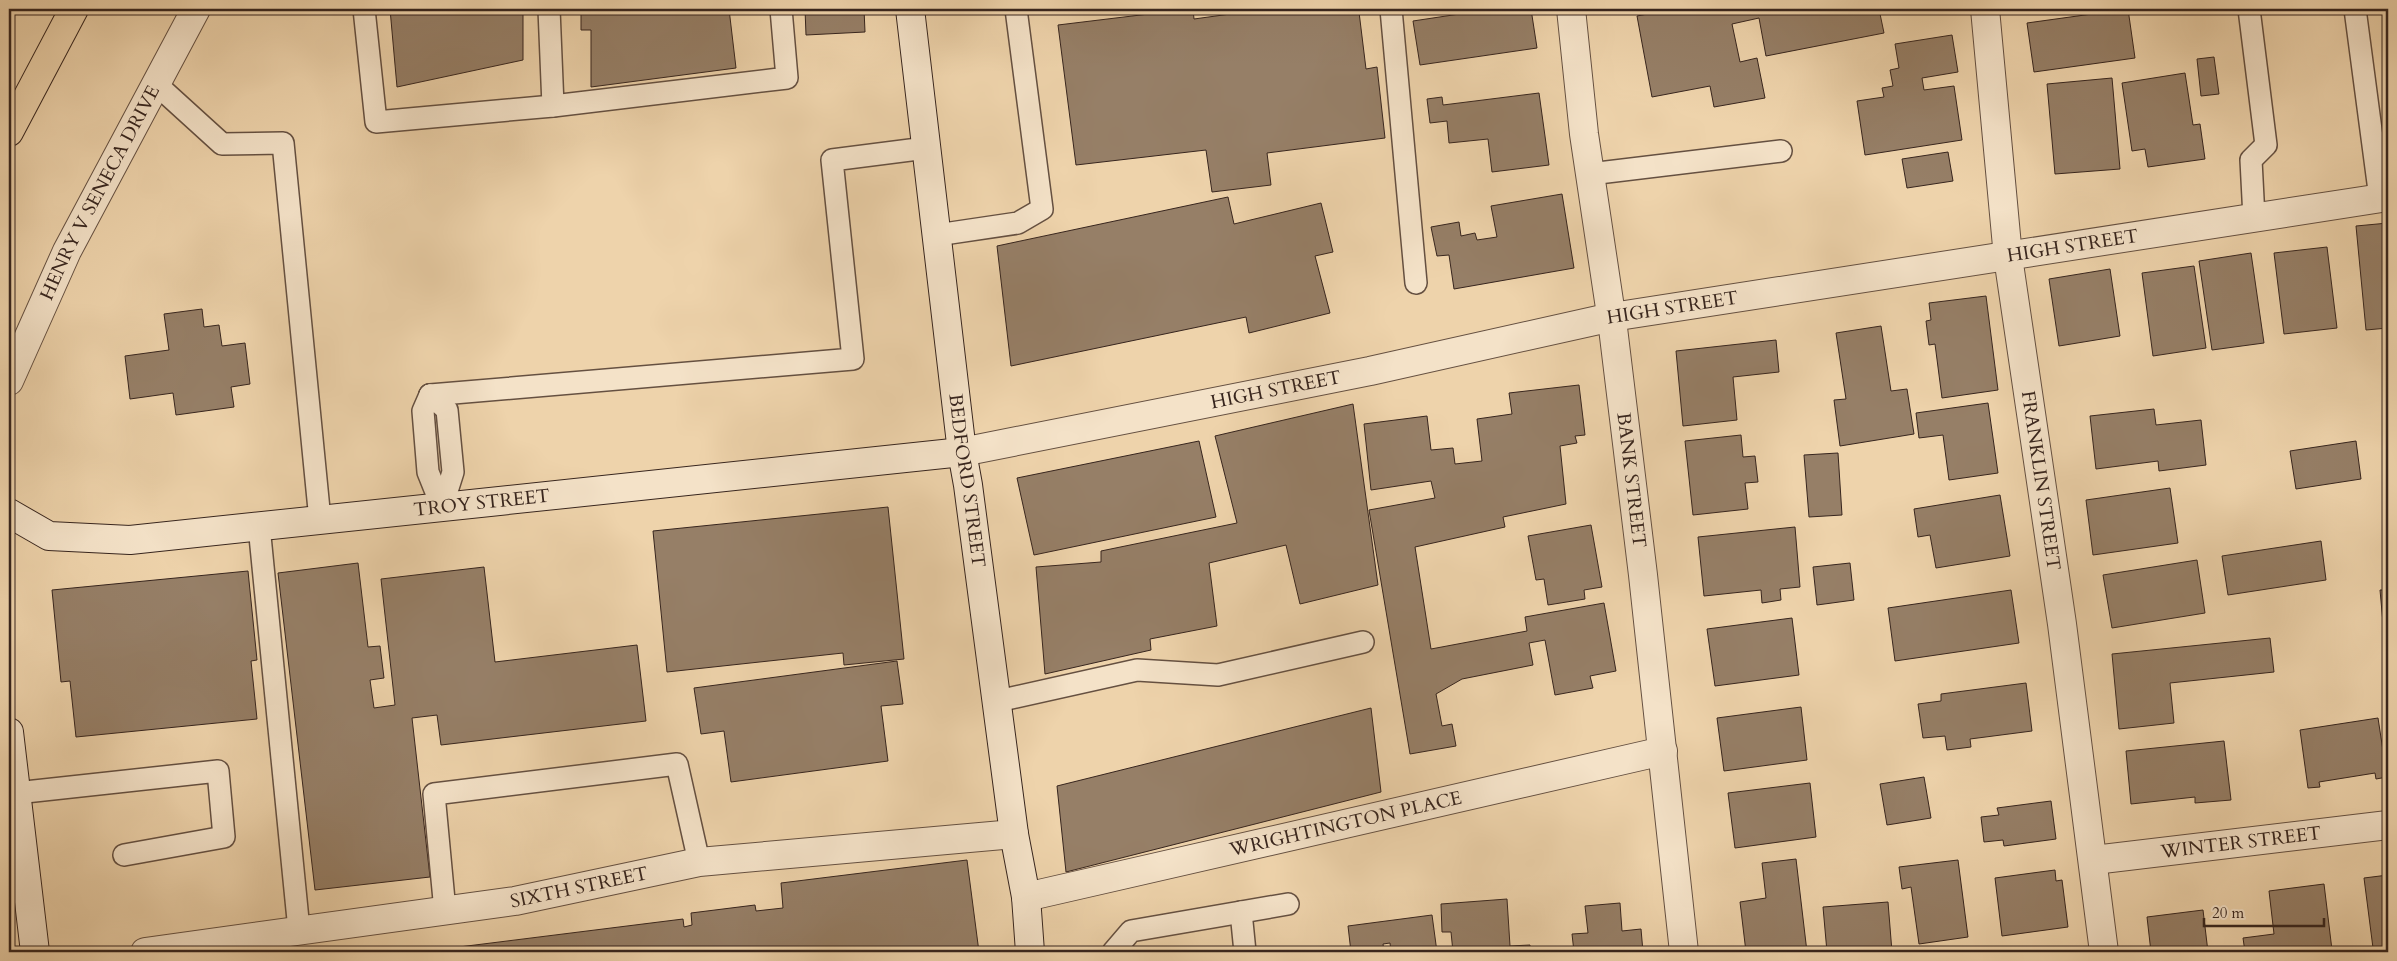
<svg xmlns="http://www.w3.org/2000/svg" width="2397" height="961" font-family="Cardo,serif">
	<rect width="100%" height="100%" fill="#eed3ab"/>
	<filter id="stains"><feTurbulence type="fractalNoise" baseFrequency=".004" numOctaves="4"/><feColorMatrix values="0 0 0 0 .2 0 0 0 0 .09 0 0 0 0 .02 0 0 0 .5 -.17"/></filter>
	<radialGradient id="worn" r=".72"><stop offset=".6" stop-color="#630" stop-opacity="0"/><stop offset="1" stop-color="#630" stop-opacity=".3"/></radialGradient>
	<g fill="#967f67" stroke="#37251e">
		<polygon points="390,9 523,9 523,60 397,87"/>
		<polygon points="581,9 729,9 736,68 591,87 591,30 581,30"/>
		<polygon points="805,9 864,9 865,32 806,35"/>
		<polygon points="1190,9 1193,9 1194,19 1252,11 1252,9 1374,9 1359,12 1366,69 1377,67 1385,138 1267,153 1271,185 1212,192 1206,150 1076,165 1058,25"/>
		<polygon points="1465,9 1531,9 1537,48 1420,65 1413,21 1466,13"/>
		<polygon points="1674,9 1879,9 1884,33 1766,56 1759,18 1732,24 1740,62 1757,58 1765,98 1714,107 1710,86 1652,97 1637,16"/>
		<polygon points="2128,9 2135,58 2034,72 2027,23"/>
		<polygon points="1952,35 1958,72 1922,78 1924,90 1954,86 1962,140 1865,155 1857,101 1884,97 1882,88 1893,86 1890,70 1899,68 1895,44"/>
		<polygon points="2214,57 2219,94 2201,96 2197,59"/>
		<polygon points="2185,73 2193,125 2200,124 2205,159 2148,167 2145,149 2132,151 2122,83"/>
		<polygon points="2112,78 2120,169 2055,174 2047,84"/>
		<polygon points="1539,93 1549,165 1492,172 1488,139 1449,143 1447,121 1430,123 1427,99 1442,97 1443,105"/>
		<polygon points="1948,152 1953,181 1907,188 1902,159"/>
		<polygon points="1562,194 1574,268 1454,289 1449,255 1437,256 1431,227 1459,222 1461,236 1475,233 1477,240 1497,237 1491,206"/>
		<polygon points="1228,197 1234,224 1321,203 1333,252 1315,256 1330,313 1249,333 1246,317 1011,366 997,246"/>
		<polygon points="2388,223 2388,328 2366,330 2356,226"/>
		<polygon points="2327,247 2337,328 2284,334 2274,253"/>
		<polygon points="2251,253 2264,343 2212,350 2199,261"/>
		<polygon points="2194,266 2206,348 2153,356 2142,273"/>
		<polygon points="2110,269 2120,336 2059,346 2049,279"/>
		<polygon points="1986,296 1998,390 1942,398 1935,344 1929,345 1926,321 1931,320 1929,303"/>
		<polygon points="202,309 204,327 219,325 222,346 245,343 250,384 231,387 234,407 176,415 173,393 130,399 125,356 169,350 164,314"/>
		<polygon points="1881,326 1891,391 1907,389 1914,434 1840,446 1834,400 1846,399 1836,333"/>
		<polygon points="1776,340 1779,372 1733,377 1737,420 1683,426 1676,351"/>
		<polygon points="1579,385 1585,435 1575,436 1577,443 1560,446 1566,504 1503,517 1505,527 1415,547 1431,649 1527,631 1525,617 1604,603 1616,671 1590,676 1593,688 1555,695 1545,640 1529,643 1533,665 1462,679 1436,694 1442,726 1452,724 1456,746 1410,754 1369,510 1435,498 1431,481 1371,490 1364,424 1427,416 1431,450 1453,448 1455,464 1482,461 1477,419 1512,414 1509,393"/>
		<polygon points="1988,403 1998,473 1949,480 1943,435 1919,438 1916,413"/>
		<polygon points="1353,404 1378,585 1300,604 1286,545 1209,563 1217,626 1150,639 1151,650 1045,674 1036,567 1101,562 1101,551 1237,523 1215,436"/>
		<polygon points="2154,409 2156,425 2201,420 2206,465 2159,471 2158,461 2096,469 2090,416"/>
		<polygon points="1741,435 1743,457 1755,456 1758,482 1745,483 1748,509 1693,515 1685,441"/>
		<polygon points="1199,441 1216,517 1034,555 1017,478"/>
		<polygon points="2356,441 2361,479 2296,489 2290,451"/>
		<polygon points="1838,453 1842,515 1809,517 1804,455"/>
		<polygon points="2170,488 2178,543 2093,555 2086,500"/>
		<polygon points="2000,495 2010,556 1936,568 1930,535 1918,537 1914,509"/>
		<polygon points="888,507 904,659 844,665 843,653 667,672 653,531"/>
		<polygon points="1591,525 1602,587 1584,590 1585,599 1548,605 1544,579 1536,580 1528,536"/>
		<polygon points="1795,527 1800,587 1780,589 1781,600 1762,603 1761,590 1704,596 1698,537"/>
		<polygon points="2321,541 2326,580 2228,595 2222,556"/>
		<polygon points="2197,560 2205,613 2112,628 2103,575"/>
		<polygon points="358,563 368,647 380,646 384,678 370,680 374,708 395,705 381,579 484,567 495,662 637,645 646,721 441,745 437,715 412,718 430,877 315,890 278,573"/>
		<polygon points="1850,563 1854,600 1817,605 1813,567"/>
		<polygon points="248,571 257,660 251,661 257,719 76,737 70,681 61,682 52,590"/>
		<polygon points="2011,590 2019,643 1895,661 1888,608"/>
		<polygon points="2380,590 2388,590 2388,633 2384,634"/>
		<polygon points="1792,618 1799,675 1715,686 1707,629"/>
		<polygon points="2270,638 2274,672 2170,683 2174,723 2119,729 2112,654"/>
		<polygon points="897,661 903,704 881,706 888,761 731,782 724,731 701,734 694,688"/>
		<polygon points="2026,683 2032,731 1970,739 1971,747 1947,750 1945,736 1923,738 1918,704 1941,701 1941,694"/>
		<polygon points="1801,707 1807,760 1724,771 1717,718"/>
		<polygon points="1371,708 1381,792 1066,872 1057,786"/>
		<polygon points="2378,718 2387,777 2376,779 2375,773 2319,782 2320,787 2308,788 2300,730"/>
		<polygon points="2224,741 2231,800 2195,803 2195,797 2131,804 2126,751"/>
		<polygon points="1924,777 1931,818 1887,825 1880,784"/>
		<polygon points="1810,783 1816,837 1735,848 1728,793"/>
		<polygon points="2051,801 2056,839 2004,846 2003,840 1984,842 1981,817 1999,815 1997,808"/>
		<polygon points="1796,859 1807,952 1746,952 1740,902 1766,898 1762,863"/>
		<polygon points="967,860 979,952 419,952 683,919 684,927 692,925 691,913 755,905 756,911 783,908 781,883"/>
		<polygon points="1958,860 1968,937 1919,944 1911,887 1902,889 1899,867"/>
		<polygon points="2055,870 2056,881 2062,880 2068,927 2002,936 1995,878"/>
		<polygon points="2388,875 2388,952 2362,952 2362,950 2373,948 2364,878"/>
		<polygon points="2324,884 2332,950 2321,952 2245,952 2243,938 2274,934 2269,891"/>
		<polygon points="1507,899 1510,946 1530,945 1530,952 1453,952 1451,932 1442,932 1441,904"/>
		<polygon points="1888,902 1892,952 1827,952 1823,907"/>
		<polygon points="1620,903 1622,931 1641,929 1643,952 1574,952 1572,934 1588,933 1585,906"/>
		<polygon points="2203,910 2208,952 2151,952 2147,917"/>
		<polygon points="1432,915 1437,952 1391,952 1390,943 1383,944 1384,952 1351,952 1348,926"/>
	</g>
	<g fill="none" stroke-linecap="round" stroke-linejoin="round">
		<defs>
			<g id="service">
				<polyline points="364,9 376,122 553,106 787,78 781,9"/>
				<polyline points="549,9 553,106"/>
				<polyline points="1391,9 1416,283"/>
				<polyline points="2249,9 2266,145 2251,160 2254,218"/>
				<polyline points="2355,9 2380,198"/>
				<polyline points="156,84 222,144 283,143 320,520"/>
				<polyline points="1590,174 1781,151"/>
				<polyline points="937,235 1018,223 1042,209 1016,9"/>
				<polyline points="430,395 853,359 832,160 926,148"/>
				<polyline points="430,395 447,410 453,472 442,507"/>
				<polyline points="430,395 423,411 428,472 442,507"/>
				<polyline points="259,526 299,930"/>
				<polyline points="998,701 1137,670 1218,675 1363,642"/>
				<polyline points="16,793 218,771 224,837 124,855"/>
				<polyline points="445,911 434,794 677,764 699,862"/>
				<polyline points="1241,912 1245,952"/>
				<polyline points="1113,952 1131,931 1288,904"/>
			</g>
			<g id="minor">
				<path id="s1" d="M1571 9 1584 134 1613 328 1643 575 1684 952"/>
				<path id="s2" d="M1985 9 2008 257 2062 624 2104 952"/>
				<path id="s3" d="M2094 860 2388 825"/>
				<path id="s4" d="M1026 897 1663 751"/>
				<path id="s5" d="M145 952 515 901 699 862 1014 834"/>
			</g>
			<g id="tertiary">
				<path id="s6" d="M9 381 67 251 196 9"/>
				<path id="s7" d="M962 452 1370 371 1612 317 2388 197"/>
			</g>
			<g id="secondary">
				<path id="s8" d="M910 9 962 452 968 485 1014 834 1026 897 1030 952"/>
				<path id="s9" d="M9 513 49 536 130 540 962 452"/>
				<polyline points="9,732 35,952"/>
			</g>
			<polyline id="motorway" points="9,132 74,9"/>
		</defs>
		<use href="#service" stroke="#655041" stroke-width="24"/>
		<use href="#minor" stroke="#655041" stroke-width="30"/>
		<use href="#tertiary" stroke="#655041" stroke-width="30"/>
		<use href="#secondary" stroke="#37251e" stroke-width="30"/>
		<use href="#motorway" stroke="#37251e" stroke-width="30"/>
		<use href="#service" stroke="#f4e2c8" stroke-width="21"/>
		<use href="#minor" stroke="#f4e2c8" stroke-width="28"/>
		<use href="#tertiary" stroke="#f4e2c8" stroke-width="28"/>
		<use href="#secondary" stroke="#f4e2c8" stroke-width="28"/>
		<use href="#motorway" stroke="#eed3ab" stroke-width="28"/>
	</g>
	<g text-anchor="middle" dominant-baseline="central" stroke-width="4" stroke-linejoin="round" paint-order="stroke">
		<g font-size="19" fill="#37251e" stroke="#f4e2c8">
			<text stroke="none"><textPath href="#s6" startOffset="209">HENRY V SENECA DRIVE</textPath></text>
			<text stroke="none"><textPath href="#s7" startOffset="1130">HIGH STREET</textPath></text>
			<text stroke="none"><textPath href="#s7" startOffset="725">HIGH STREET</textPath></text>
			<text stroke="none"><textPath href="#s7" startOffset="320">HIGH STREET</textPath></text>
			<text stroke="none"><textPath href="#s1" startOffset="475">BANK STREET</textPath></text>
			<text stroke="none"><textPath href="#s8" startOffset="475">BEDFORD STREET</textPath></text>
			<text stroke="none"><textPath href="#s2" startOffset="475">FRANKLIN STREET</textPath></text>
			<text stroke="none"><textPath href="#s9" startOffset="481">TROY STREET</textPath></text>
			<text stroke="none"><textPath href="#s4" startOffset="328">WRIGHTINGTON PLACE</textPath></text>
			<text stroke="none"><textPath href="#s3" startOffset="148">WINTER STREET</textPath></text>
			<text stroke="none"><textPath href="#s5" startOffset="439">SIXTH STREET</textPath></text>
		</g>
	</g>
	<rect width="2397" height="961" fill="none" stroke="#eed3ab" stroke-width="30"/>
	<rect x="10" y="10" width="2377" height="941" fill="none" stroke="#37251e" stroke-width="2.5"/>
	<rect x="15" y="15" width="2367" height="931" fill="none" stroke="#37251e"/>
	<path d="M2204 918v8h120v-8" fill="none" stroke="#37251e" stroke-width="2.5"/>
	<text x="2212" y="918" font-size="15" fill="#37251e" stroke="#f4e2c8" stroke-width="4" paint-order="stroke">20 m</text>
	<rect width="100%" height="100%" filter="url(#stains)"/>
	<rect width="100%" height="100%" fill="url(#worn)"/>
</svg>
